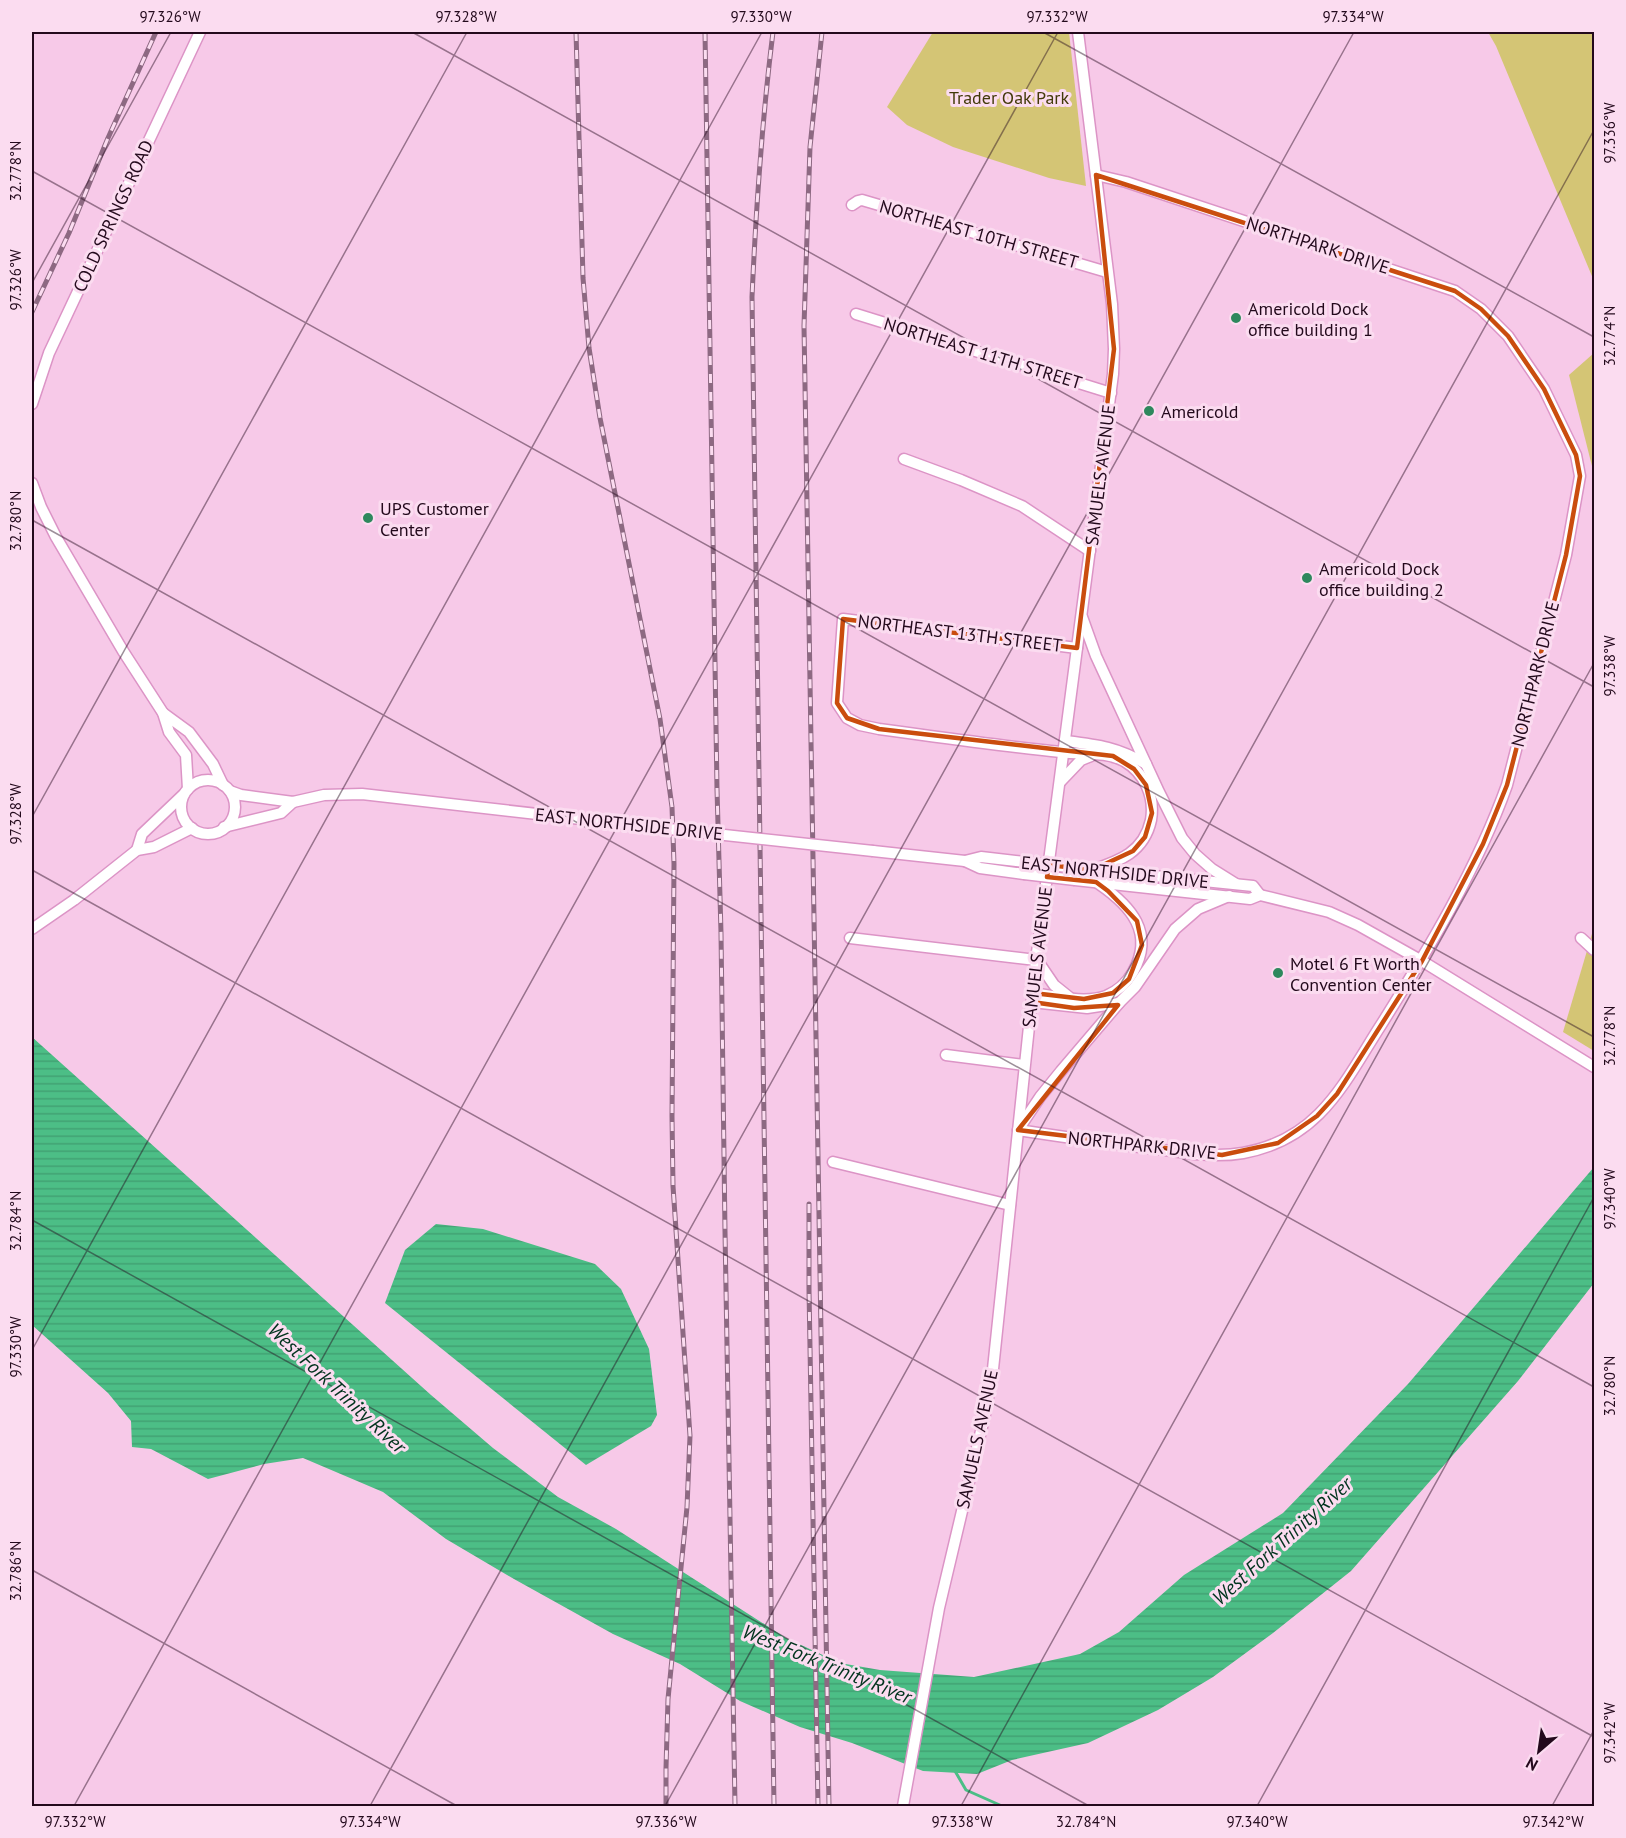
<svg xmlns="http://www.w3.org/2000/svg" width="1626" height="1838" font-family="'PT Sans',sans-serif">
	<defs>
		<pattern id="water-rules" width="6" height="5" patternUnits="userSpaceOnUse" patternTransform="scale(1.5)"><rect width="6" height="5" fill="#4cbe86"/><path d="M0 2.5h6" fill="none" stroke="#42a273"/></pattern>
	</defs>
	<rect width="100%" height="100%" fill="#f7c9e8"/>
	<g fill="#d4c575">
		<polygon points="933,32 1069,32 1086,186 1049,178 953,147 907,125 887,107"/>
		<polygon points="1488,32 1594,32 1594,281 1496,46"/>
		<polygon points="1594,353 1594,474 1569,375"/>
		<polygon points="1594,927 1594,1051 1563,1032"/>
	</g>
	<g fill="url(#water-rules)">
		<polygon points="32,1037 431,1395 493,1448 558,1497 616,1529 786,1638 840,1663 880,1670 974,1677 1080,1654 1119,1632 1184,1575 1283,1513 1408,1384 1594,1167 1594,1283 1518,1381 1351,1571 1273,1633 1213,1677 1158,1710 1088,1743 1012,1760 977,1774 923,1771 852,1743 800,1727 740,1701 680,1664 613,1634 514,1579 446,1539 383,1492 303,1458 264,1464 208,1479 151,1449 132,1447 131,1421 108,1393 32,1325"/>
		<polygon points="436,1224 483,1229 595,1264 621,1289 649,1349 657,1415 651,1426 586,1465 385,1303 405,1250"/>
	</g>
	<g fill="none" stroke-linecap="round" stroke-linejoin="round">
		<polyline stroke="#4cbe86" stroke-width="3" points="955,1771 966,1790 1002,1806"/>
		<defs>
			<g id="minor">
				<path d="M1096 175 1126 182 1455 291 1481 309 1508 336 1544 389 1576 455 1580 476 1566 555 1507 785C1477 869 1428 950 1381 1025 1361 1056 1344 1089 1319 1114 1298 1135 1271 1148 1243 1153 1215 1158 1185 1153 1157 1149 1111 1144 1064 1137 1018 1130L1040 1097 1061 1071 1119 1003 1135 987 1175 929 1198 909 1229 896"/>
				<polyline points="852,205 858,201 862,200 1107,272"/>
				<polyline points="856,314 1111,393"/>
				<polyline points="32,404 49,353 200,32"/>
				<polyline points="904,459 961,480 1022,506 1090,551"/>
				<polyline points="32,483 41,507 56,537 123,651 163,713 169,732 186,755 188,789"/>
				<polyline points="1082,617 1096,656 1159,792 1182,838 1195,854 1212,869 1236,884"/>
				<path d="M1077 648 843 619 837 703 847 718 860 725 879 729C939 737 1000 746 1061 752 1082 755 1105 751 1124 761 1145 773 1155 797 1151 820 1144 852 1120 861 1092 870"/>
				<polyline points="163,713 189,732 213,764 223,785"/>
				<path d="M1065 741C1098 745 1117 747 1146 764"/>
				<circle cx="208" cy="807" r="27"/>
				<polyline points="1060,782 1081,760 1091,756"/>
				<polyline points="230,791 241,795 293,802 324,795 362,794 660,828"/>
				<polyline points="224,827 281,813 293,802"/>
				<polyline points="137,850 142,834 184,794"/>
				<polyline points="873,851 965,861 981,857 1025,862"/>
				<polyline points="965,861 980,868 1024,874"/>
				<polyline points="1076,868 1253,886 1260,895"/>
				<polyline points="1075,880 1250,899 1260,895 1329,912 1358,925 1422,961 1594,1067"/>
				<polyline points="32,929 74,900 137,850 154,847 192,828"/>
				<polyline points="850,938 1036,960"/>
				<polyline points="1581,938 1594,950"/>
				<polyline points="1037,960 1054,985 1069,997"/>
				<path d="M1033 993C1056 996 1084 1004 1106 996 1118 991 1127 983 1133 972 1155 933 1131 906 1099 884"/>
				<polyline points="1032,1002 1087,1008 1119,1003"/>
				<polyline points="946,1055 1024,1065"/>
				<polyline points="833,1162 1010,1205"/>
				<polyline points="903,1806 939,1608 986,1410 993,1369 1036,960 1113,374 1114,349 1112,304 1078,32"/>
			</g>
		</defs>
		<use href="#minor" stroke="#dc94c6" stroke-width="13"/>
		<use href="#minor" stroke="#fff" stroke-width="10"/>
		<defs>
			<g id="rail">
				<polyline points="576,32 583,278 589,348 600,418 660,719 672,807 674,864 672,1116 673,1186 690,1436 687,1507 668,1699 666,1768 666,1806"/>
				<polyline points="705,32 717,789 721,933 725,1231 735,1806"/>
				<path d="M773 32C762 120 756 208 752 297L774 1806"/>
				<polyline points="822,32 810,147 804,326 829,1806"/>
				<polyline points="32,312 69,233 108,138 156,32"/>
				<polyline points="809,1204 809,1290 818,1806"/>
			</g>
		</defs>
		<use href="#rail" stroke="#8d6982" stroke-width="5"/>
		<use href="#rail" stroke="#fbdcf0" stroke-width="3" stroke-dasharray="9" stroke-linecap="butt"/>
		<defs>
			<g id="minor-bridge">
				<polyline points="660,828 873,851"/>
				<polyline points="1025,862 1076,868"/>
				<polyline points="1024,874 1075,880"/>
			</g>
		</defs>
		<use href="#minor-bridge" stroke="#dc94c6" stroke-width="13" stroke-linecap="butt"/>
		<use href="#minor-bridge" stroke="#fff" stroke-width="10"/>
	</g>
	<path fill="none" stroke="#ca4d0e" stroke-width="4.5" stroke-linejoin="round" d="M1096 175 1455 291 1481 309 1508 336 1544 389 1576 455 1580 476 1566 555 1507 785 1483 844 1422 961 1337 1094 1317 1116 1278 1143 1222 1155 1018 1130 1118 1005 1074 1008 1032 1002 1033 993 1084 999 1113 993 1129 979 1142 945 1137 921 1108 891 1096 882 1047 877 1049 865 1092 870 1133 851 1145 837 1152 813 1146 785 1134 769 1113 756 879 729 847 718 837 703 843 619 1077 648 1114 349Z"/>
	<path fill="none" stroke="#23091c" stroke-width="1.5" stroke-opacity="0.45" d="M412 32 1594 687M1043 32 1594 337M32 171 1594 1037M32 283 171 32M32 520 1594 1387M32 817 467 32M32 870 1594 1737M32 1220 1089 1806M32 1350 762 32M32 1570 457 1806M74 1806 1058 32M370 1806 1354 32M665 1806 1594 130M961 1806 1594 663M1257 1806 1594 1197M1552 1806 1594 1730"/>
	<g fill="#2e885d" stroke="#fbdcf0" stroke-width="2">
		<circle cx="1236" cy="318" r="6"/>
		<circle cx="1149" cy="411" r="6"/>
		<circle cx="368" cy="518" r="6"/>
		<circle cx="1307" cy="578" r="6"/>
		<circle cx="1278" cy="973" r="6"/>
	</g>
	<g text-anchor="middle" dominant-baseline="central" stroke-width="6" stroke-linejoin="round" paint-order="stroke">
		<g font-size="18" fill="#423909" stroke="#fbdcf0">
			<text x="1009" y="97">Trader Oak Park</text>
		</g>
		<g font-size="18" fill="#23091c" stroke="#fbdcf0">
			<text transform="translate(113 216) rotate(-65)">COLD SPRINGS ROAD</text>
			<text transform="translate(979 234) rotate(16)">NORTHEAST 10TH STREET</text>
			<text transform="translate(1318 245) rotate(18)">NORTHPARK DRIVE</text>
			<text transform="translate(983 353) rotate(17)">NORTHEAST 11TH STREET</text>
			<text transform="translate(1100 475) rotate(-83)">SAMUELS AVENUE</text>
			<text transform="translate(960 633) rotate(7)">NORTHEAST 13TH STREET</text>
			<text transform="translate(1535 674) rotate(-76)">NORTHPARK DRIVE</text>
			<text transform="translate(629 824) rotate(6)">EAST NORTHSIDE DRIVE</text>
			<text transform="translate(1115 872) rotate(6)">EAST NORTHSIDE DRIVE</text>
			<text transform="translate(1037 957) rotate(-83)">SAMUELS AVENUE</text>
			<text transform="translate(1142 1145) rotate(6)">NORTHPARK DRIVE</text>
			<text transform="translate(977 1439) rotate(-78)">SAMUELS AVENUE</text>
		</g>
		<g font-size="18" fill="#23091c" stroke="#fbdcf0" text-anchor="start">
			<text x="1248" y="308">Americold Dock<tspan x="1248" dy="21">office building 1</tspan></text>
			<text x="1161" y="411">Americold</text>
			<text x="380" y="508">UPS Customer<tspan x="380" dy="21">Center</tspan></text>
			<text x="1319" y="568">Americold Dock<tspan x="1319" dy="21">office building 2</tspan></text>
			<text x="1290" y="963">Motel 6 Ft Worth<tspan x="1290" dy="21">Convention Center</tspan></text>
		</g>
		<g font-size="20" font-style="italic" fill="#00331d" stroke="#fbdcf0">
			<text transform="translate(337 1388) rotate(43)">West Fork Trinity River</text>
			<text transform="translate(1282 1541) rotate(-42)">West Fork Trinity River</text>
			<text transform="translate(827 1664) rotate(22)">West Fork Trinity River</text>
		</g>
	</g>
	<rect width="1626" height="1838" fill="none" stroke="#fbdcf0" stroke-width="66"/>
	<g transform="translate(1539 1751) rotate(209)" stroke="#fbdcf0" stroke-width="4.5" paint-order="stroke">
	<path d="M0-4.5L10 22L0 15L-10 22Z" fill="#23091c"/>
	<text y="-9" font-size="16" font-weight="bold" text-anchor="middle" fill="#23091c">N</text>
	</g>
	<rect x="33" y="33" width="1560" height="1772" fill="none" stroke="#23091c" stroke-width="2"/>
	<g font-size="15" text-anchor="middle" fill="#23091c">
		<text x="170" y="22">97.326°W</text>
		<text x="466" y="22">97.328°W</text>
		<text x="761" y="22">97.330°W</text>
		<text x="1057" y="22">97.332°W</text>
		<text x="1353" y="22">97.334°W</text>
		<text transform="translate(1610 133) rotate(-90)" y="5">97.336°W</text>
		<text transform="translate(16 171) rotate(-90)" y="5">32.778°N</text>
		<text transform="translate(16 280) rotate(-90)" y="5">97.326°W</text>
		<text transform="translate(1610 336) rotate(-90)" y="5">32.774°N</text>
		<text transform="translate(16 521) rotate(-90)" y="5">32.780°N</text>
		<text transform="translate(1610 666) rotate(-90)" y="5">97.338°W</text>
		<text transform="translate(16 814) rotate(-90)" y="5">97.328°W</text>
		<text transform="translate(1610 1036) rotate(-90)" y="5">32.778°N</text>
		<text transform="translate(1610 1199) rotate(-90)" y="5">97.340°W</text>
		<text transform="translate(16 1221) rotate(-90)" y="5">32.784°N</text>
		<text transform="translate(16 1347) rotate(-90)" y="5">97.330°W</text>
		<text transform="translate(1610 1386) rotate(-90)" y="5">32.780°N</text>
		<text transform="translate(16 1571) rotate(-90)" y="5">32.786°N</text>
		<text transform="translate(1610 1733) rotate(-90)" y="5">97.342°W</text>
		<text x="75" y="1827">97.332°W</text>
		<text x="370" y="1827">97.334°W</text>
		<text x="666" y="1827">97.336°W</text>
		<text x="962" y="1827">97.338°W</text>
		<text x="1086" y="1827">32.784°N</text>
		<text x="1257" y="1827">97.340°W</text>
		<text x="1553" y="1827">97.342°W</text>
	</g>
</svg>
